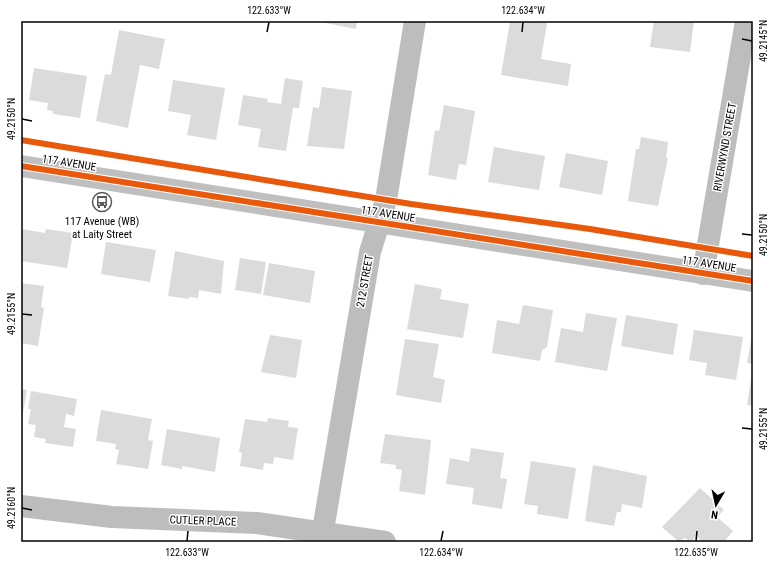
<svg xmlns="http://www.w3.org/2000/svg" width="774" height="563" font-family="'Roboto Condensed',sans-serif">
	<rect width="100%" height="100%" fill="#fff"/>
	<g fill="#dbdbdb">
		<polygon points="316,21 357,21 356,29"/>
		<polygon points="510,21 532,21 547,23 541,59 571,64 568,86 501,75"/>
		<polygon points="654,21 694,21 690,52 650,47"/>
		<polygon points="119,30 165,39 159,69 140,65 128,128 96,121 105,74 111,75"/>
		<polygon points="34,68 87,76 80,118 53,114 53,111 47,110 48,103 29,100"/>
		<polygon points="285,78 303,81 299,108 293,108 286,151 258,147 261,129 238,125 243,95 268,99 267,102 281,104"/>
		<polygon points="173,80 225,88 216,140 187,135 191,115 168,111"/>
		<polygon points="322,87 352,91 344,149 307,146 313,107 319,108"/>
		<polygon points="444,105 475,111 466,165 459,164 456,180 428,175 435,130 439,131"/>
		<polygon points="641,137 668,142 666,158 668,158 658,206 628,201 636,149 639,149"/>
		<polygon points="494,147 545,156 539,190 488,182"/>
		<polygon points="566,153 608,161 602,195 559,187"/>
		<polygon points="21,229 45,233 46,229 73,233 67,268 21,261"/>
		<polygon points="106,242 156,250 150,282 101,274"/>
		<polygon points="175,251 224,261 221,294 199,290 198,298 189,297 189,299 168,296"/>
		<polygon points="240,258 266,262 261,294 235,290"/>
		<polygon points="269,263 315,271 310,303 263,295"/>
		<polygon points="21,283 44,286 41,307 44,308 38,346 21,343"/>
		<polygon points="415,284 442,289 440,299 469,304 463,338 407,329"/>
		<polygon points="523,305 553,310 547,347 542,350 540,361 492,353 497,320 519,324"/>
		<polygon points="586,313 617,318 607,371 555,362 561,328 583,332"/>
		<polygon points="626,315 678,324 673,355 621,346"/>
		<polygon points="694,330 743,337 736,380 705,375 707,363 689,360"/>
		<polygon points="270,335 302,340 296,378 261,372"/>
		<polygon points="752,336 753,336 753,364 747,363"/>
		<polygon points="405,339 439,344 433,377 445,380 441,403 396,395"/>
		<polygon points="752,373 753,373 753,406 747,405"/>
		<polygon points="21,389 27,390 22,419 21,419"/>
		<polygon points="31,391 77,399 74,416 66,414 64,427 76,429 73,447 45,443 46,439 34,437 36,425 28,424 31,409 28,409"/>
		<polygon points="101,410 152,419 148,440 153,441 148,469 116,464 119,450 115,449 116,444 96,441"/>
		<polygon points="268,418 289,421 288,427 298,428 293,460 274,457 273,464 264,463 263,470 240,466 242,453 239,452 245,419 267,422"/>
		<polygon points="167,429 220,438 215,472 182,466 182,469 161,465"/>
		<polygon points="385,434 431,440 425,495 399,491 402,470 396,469 396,465 380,463"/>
		<polygon points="471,448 504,453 500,478 507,479 502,509 472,504 474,488 446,484 450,458 469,462"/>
		<polygon points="531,461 576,468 568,519 537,514 538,506 524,504"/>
		<polygon points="593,465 647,476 642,508 622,504 621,512 617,512 614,526 585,521"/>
		<polygon points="700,488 724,510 717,517 733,531 724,542 703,542 696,536 691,542 685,538 679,542 662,527"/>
	</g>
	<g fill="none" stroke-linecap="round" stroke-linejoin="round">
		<g stroke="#bdbdbd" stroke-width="22">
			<polyline points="703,274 746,21"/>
			<polyline points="21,506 112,517 257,523 385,542"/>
			<polyline points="321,542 370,252 386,200 415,21"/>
		</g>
		<polyline stroke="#bfbfbf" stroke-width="22" points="21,166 753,281"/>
		<defs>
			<g id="cycleway">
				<polyline points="21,140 411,204 590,229 753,256"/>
				<polyline points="21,166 753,281"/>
			</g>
		</defs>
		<use href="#cycleway" stroke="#fff" stroke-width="8"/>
		<use href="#cycleway" stroke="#e8590c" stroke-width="6"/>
	</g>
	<path fill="none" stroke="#000" stroke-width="1.5" d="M267 32 269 22M522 32 523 22M742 39 752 41M22 119 32 121M742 234 752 235M22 314 32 315M742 428 752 429M22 508 32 510M187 541 188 531M441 541 443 531M696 541 697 531"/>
	<defs>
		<symbol id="bus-ring" viewBox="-11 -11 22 22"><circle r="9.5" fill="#fff" stroke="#595959" stroke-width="1.5"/><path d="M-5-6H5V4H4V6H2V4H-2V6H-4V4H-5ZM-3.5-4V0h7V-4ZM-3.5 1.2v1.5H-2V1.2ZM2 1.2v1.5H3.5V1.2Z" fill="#595959"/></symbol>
	</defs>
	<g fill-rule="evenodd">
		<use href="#bus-ring" x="91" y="191" width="22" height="22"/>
	</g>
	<g text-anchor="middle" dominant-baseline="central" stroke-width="3" stroke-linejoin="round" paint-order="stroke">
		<g font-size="11" fill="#000" stroke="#fff">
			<text transform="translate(725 147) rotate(-80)">RIVERWYND STREET</text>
			<text transform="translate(69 163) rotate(9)">117 AVENUE</text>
			<text transform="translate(388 214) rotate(9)">117 AVENUE</text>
			<text transform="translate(709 264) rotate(9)">117 AVENUE</text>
			<text transform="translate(365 281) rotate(-80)">212 STREET</text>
			<text transform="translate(203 521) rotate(2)">CUTLER PLACE</text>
		</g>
		<g font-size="11" fill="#000" stroke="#fff">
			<text x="102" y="221">117 Avenue (WB)<tspan x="102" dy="13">at Laity Street</tspan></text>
		</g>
	</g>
	<rect width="774" height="563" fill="none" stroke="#ffffff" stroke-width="44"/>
	<g transform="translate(716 505) rotate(189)" stroke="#ffffff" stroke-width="3" paint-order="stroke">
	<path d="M0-3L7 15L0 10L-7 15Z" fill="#000000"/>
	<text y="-6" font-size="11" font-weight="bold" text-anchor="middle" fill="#000000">N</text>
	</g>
	<rect x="22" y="22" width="730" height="519" fill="none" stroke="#000" stroke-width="1.5"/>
	<g font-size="10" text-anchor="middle" fill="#000">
		<text x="269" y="14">122.633°W</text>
		<text x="523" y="14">122.634°W</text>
		<text transform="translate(763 41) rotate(-90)" y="4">49.2145°N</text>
		<text transform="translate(11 119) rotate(-90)" y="4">49.2150°N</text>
		<text transform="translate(763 235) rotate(-90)" y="4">49.2150°N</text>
		<text transform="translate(11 314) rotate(-90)" y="4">49.2155°N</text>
		<text transform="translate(763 429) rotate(-90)" y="4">49.2155°N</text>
		<text transform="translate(11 508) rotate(-90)" y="4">49.2160°N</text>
		<text x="187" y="556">122.633°W</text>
		<text x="441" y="556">122.634°W</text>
		<text x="696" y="556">122.635°W</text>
	</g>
</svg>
